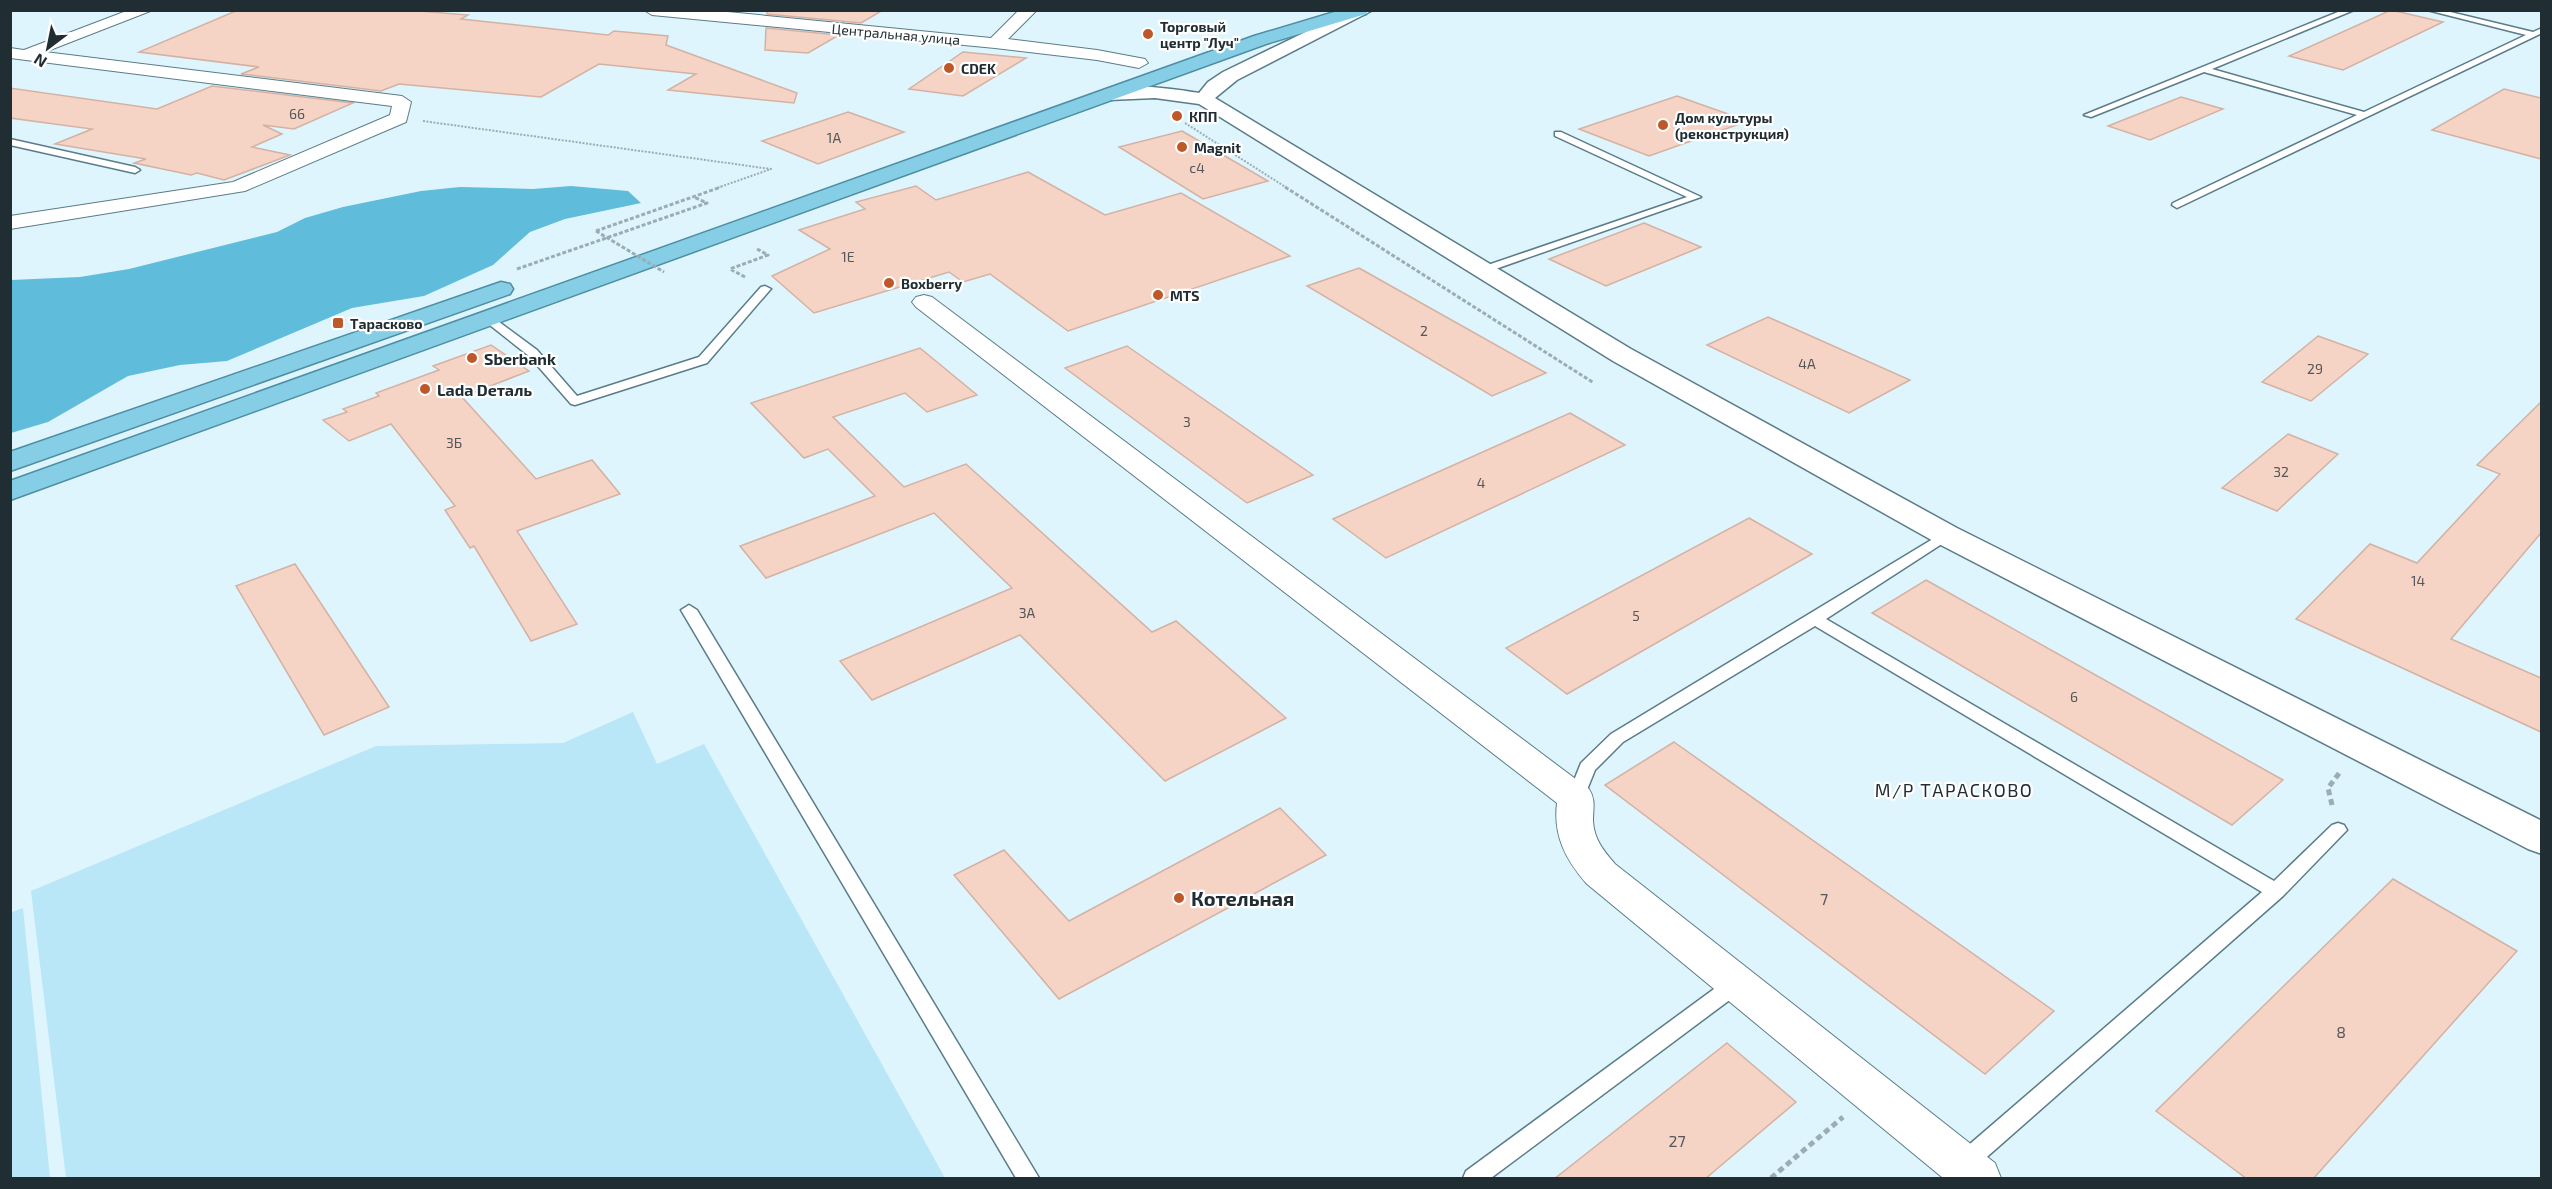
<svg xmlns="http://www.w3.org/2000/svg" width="2552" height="1189" font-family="'Exo 2',sans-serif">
	<rect width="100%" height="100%" fill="#dff5fd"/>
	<g fill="#b9e7f7">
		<polygon points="633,712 657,764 704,744 945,1178 66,1178 31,891 376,746 563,743"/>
		<polygon points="23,908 50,1178 11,1178 10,913"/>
	</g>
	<polygon fill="#60bcdb" points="571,186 628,191 641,203 565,219 530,232 493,265 424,296 352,308 227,361 180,365 128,376 48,422 11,433 11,280 80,277 129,269 277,232 305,218 343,207 421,191 460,187 533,189"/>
	<g fill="#f5d3c5" stroke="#d3b2a4" stroke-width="1.5">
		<polygon points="238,10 407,10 468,15 461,19 608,35 614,31 668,36 666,45 797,93 794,103 668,90 696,74 599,64 541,97 399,84 381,91 241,74 259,67 139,52"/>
		<polygon points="767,10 883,10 861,23 767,14"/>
		<polygon points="2391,10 2443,22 2343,70 2289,56"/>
		<polygon points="766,28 839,35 808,53 765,50"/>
		<polygon points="963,52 1026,58 963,96 909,89"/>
		<polygon points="212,86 353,103 294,129 263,125 282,134 252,147 290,155 224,180 197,173 191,175 134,163 146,159 55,144 92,129 10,118 10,88 157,109"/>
		<polygon points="2504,89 2541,98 2541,159 2432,130"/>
		<polygon points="1677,96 1748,121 1649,156 1579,129"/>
		<polygon points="2181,97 2223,109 2150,140 2108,126"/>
		<polygon points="848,112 904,132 818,164 762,141"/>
		<polygon points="1182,131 1268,181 1203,199 1119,147"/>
		<polygon points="1028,172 1105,215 1181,193 1290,256 1068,331 990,274 963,282 949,272 814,313 772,276 830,249 799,230 865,209 856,202 916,186 936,200"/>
		<polygon points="1644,223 1701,247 1606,286 1549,259"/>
		<polygon points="1359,268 1546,373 1492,396 1307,286"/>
		<polygon points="1768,317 1910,380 1849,413 1707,345"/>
		<polygon points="2318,336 2368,354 2311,401 2262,382"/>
		<polygon points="491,345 529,371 462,397 536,479 592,460 620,494 517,531 577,624 531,641 474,546 470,548 445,510 455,506 391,424 349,441 323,420 347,412 343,409 379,396 376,393 439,370 433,366"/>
		<polygon points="1127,346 1313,475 1247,503 1065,368"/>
		<polygon points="920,348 977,395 927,412 905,393 833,417 904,487 966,464 1152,632 1176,621 1286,718 1165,781 1020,635 872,700 840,661 1012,588 934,513 766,578 740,546 875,496 828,449 804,458 751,403"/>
		<polygon points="2541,402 2541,533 2451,639 2541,678 2541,732 2296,619 2370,544 2417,563 2500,474 2477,465"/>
		<polygon points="1570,413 1625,445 1386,558 1333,519"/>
		<polygon points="2288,434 2338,454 2277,511 2222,488"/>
		<polygon points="1749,518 1812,554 1567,694 1506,648"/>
		<polygon points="295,564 389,707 324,735 236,586"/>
		<polygon points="1926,580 2283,780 2232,825 1872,613"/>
		<polygon points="1674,742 2054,1011 1985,1074 1605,785"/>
		<polygon points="1280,808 1326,855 1059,999 954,875 1004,850 1069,921"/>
		<polygon points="2393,879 2517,951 2313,1179 2247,1179 2156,1111"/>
		<polygon points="1727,1043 1796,1102 1705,1179 1554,1179"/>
	</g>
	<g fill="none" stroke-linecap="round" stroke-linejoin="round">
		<defs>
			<g id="service">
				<polygon points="2343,10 2354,10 2212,69 2364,112 2526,35 2427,10 2442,10 2533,32 2542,28 2542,33 2177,208 2172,205 2173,203 2357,115 2204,72 2091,117 2084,115"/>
				<polygon points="1555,132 1561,132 1701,197 1487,272 1479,272 1479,268 1687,197 1555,136"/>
				<polygon points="10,139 135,167 140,170 135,173 10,145"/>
				<polygon points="765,286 771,289 769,291 707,363 575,405 571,404 529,356 481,318 487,315 491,316 537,350 577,396 699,357 761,287"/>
				<polygon points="1946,531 1953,535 1951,538 1826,619 2274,881 2332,825 2338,823 2344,825 2347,830 2283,896 1972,1170 1964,1173 1956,1170 1953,1163 1956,1156 2262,892 1815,626 1623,742 1595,770 1582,802 1570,802 1567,798 1581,763 1611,734"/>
				<polygon points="689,605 697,610 1039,1178 1016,1178 681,610"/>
				<polygon points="1736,976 1743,978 1746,984 1743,990 1491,1178 1463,1178 1466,1171 1729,978"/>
			</g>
			<g id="minor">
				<polygon points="129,10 153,10 45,52 402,96 411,102 406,122 245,191 10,229 10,216 233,182 390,115 392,106 10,58 10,48 24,50"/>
				<polygon points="644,10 707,10 991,38 1019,10 1037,10 1008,39 1097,50 1145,59 1148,63 1139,68 1097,60 995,48 652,15"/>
				<path d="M924 295 932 297 1589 789C1596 800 1593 808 1593 821 1594 839 1603 850 1615 864L1995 1163 2001 1178H1943L1587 884C1566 860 1553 836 1557 803L916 307 912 302 916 297Z"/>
			</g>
			<path id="tertiary" d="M1351 10H1373L1237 80 1215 98 1631 349 1957 528 2542 821V854L2528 849 1935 542 1613 361 1199 104 1155 98 1109 100 1099 94C1110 79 1181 90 1199 93L1208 82 1223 72Z"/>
			<g id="trunk">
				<polygon points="1341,10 1368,10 1366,14 1266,44 10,500 10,481 1254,36"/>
				<polygon points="501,282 510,284 513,289 510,294 10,471 10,452"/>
			</g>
		</defs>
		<use href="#service" stroke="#5a7c89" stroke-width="3"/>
		<use href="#minor" stroke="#5a7c89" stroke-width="2"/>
		<use href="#tertiary" stroke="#5a7c89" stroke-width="3"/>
		<use href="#trunk" stroke="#4e8ea3" stroke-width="3"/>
		<g stroke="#9aadb5" stroke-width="2" stroke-dasharray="2 1.5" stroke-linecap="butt">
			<polyline points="423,121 771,169 717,188"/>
			<polyline points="1185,123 1287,188"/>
		</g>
		<g stroke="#9aadb5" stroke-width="3" stroke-dasharray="4 2" stroke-linecap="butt">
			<polyline points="1285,187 1594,383"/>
			<polyline points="596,231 721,187"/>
			<polyline points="517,269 707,203 694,197"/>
			<polyline points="745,277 730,269 768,255 757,249"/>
		</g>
		<g stroke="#9aadb5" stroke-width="5" stroke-dasharray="6 4" stroke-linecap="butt">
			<polyline points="2332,805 2328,788 2340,772"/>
			<polyline points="1771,1178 1843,1117"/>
		</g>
		<use href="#service" fill="#fff" fill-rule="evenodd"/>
		<use href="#minor" fill="#fff" fill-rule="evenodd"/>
		<use href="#tertiary" fill="#fff" fill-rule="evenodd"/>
		<use href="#trunk" fill="#86cee6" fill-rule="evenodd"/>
		<polyline stroke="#9aadb5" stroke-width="3" stroke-dasharray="4 2" stroke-linecap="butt" points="596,231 664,272"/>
	</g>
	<g fill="#be5829" stroke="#fff" stroke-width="2">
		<circle cx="1148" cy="34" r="6"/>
		<circle cx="949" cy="68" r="6"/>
		<circle cx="1177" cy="116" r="6"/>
		<circle cx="1663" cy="125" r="6"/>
		<circle cx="1182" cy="147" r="6"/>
		<circle cx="889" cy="283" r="6"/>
		<circle cx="1158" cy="295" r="6"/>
		<rect x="332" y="317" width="12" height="12" rx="3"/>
		<circle cx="472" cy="358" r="6"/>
		<circle cx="425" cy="389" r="6"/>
		<circle cx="1179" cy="898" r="6"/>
	</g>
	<g text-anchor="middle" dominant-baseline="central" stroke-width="4.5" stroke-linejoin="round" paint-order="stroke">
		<g font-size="14" font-weight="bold" fill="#202e34" stroke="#fff" text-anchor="start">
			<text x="1160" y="26">Торговый<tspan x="1160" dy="16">центр "Луч"</tspan></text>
			<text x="961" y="68">CDEK</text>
			<text x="1189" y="116">КПП</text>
			<text x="1675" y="117">Дом культуры<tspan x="1675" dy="16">(реконструкция)</tspan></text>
			<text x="1194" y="147">Magnit</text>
			<text x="901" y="283">Boxberry</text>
			<text x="1170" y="295">MTS</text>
			<text x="350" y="323">Тарасково</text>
		</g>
		<g font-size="14" fill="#202e34" stroke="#fff">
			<text transform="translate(896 34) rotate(5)">Центральная улица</text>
		</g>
		<g font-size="14" fill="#555758">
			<text x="297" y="113">66</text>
			<text x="834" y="137">1А</text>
			<text x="1197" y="167">с4</text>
			<text x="848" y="256">1Е</text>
			<text x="1424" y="330">2</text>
			<text x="1807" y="363">4А</text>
			<text x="2315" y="368">29</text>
			<text x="1187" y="421">3</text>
			<text x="454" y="442">3Б</text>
			<text x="2281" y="471">32</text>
			<text x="1481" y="482">4</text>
			<text x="2418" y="580">14</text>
			<text x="1027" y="612">3А</text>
			<text x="1636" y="615">5</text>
			<text x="2074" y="696">6</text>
		</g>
		<g font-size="16" font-weight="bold" fill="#202e34" stroke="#fff" text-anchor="start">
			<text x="484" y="358">Sberbank</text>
			<text x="437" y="389">Lada Dеталь</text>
		</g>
		<g font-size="16" fill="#555758">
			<text x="1824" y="898">7</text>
			<text x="2341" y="1031">8</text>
			<text x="1677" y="1140">27</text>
		</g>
		<g font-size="18" letter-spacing="1.5" fill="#202e34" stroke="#fff">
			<text x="1954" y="790">М/Р ТАРАСКОВО</text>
		</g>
		<g font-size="20" font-weight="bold" fill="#202e34" stroke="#fff" text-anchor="start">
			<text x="1191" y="898">Котельная</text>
		</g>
	</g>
	<rect width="2552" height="1189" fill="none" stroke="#202e34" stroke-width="24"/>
	<g transform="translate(48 48) rotate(212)" stroke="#ffffff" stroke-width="4.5" paint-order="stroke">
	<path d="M0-4.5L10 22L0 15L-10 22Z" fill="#202e34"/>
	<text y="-9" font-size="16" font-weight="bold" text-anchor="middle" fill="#202e34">N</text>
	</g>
</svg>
